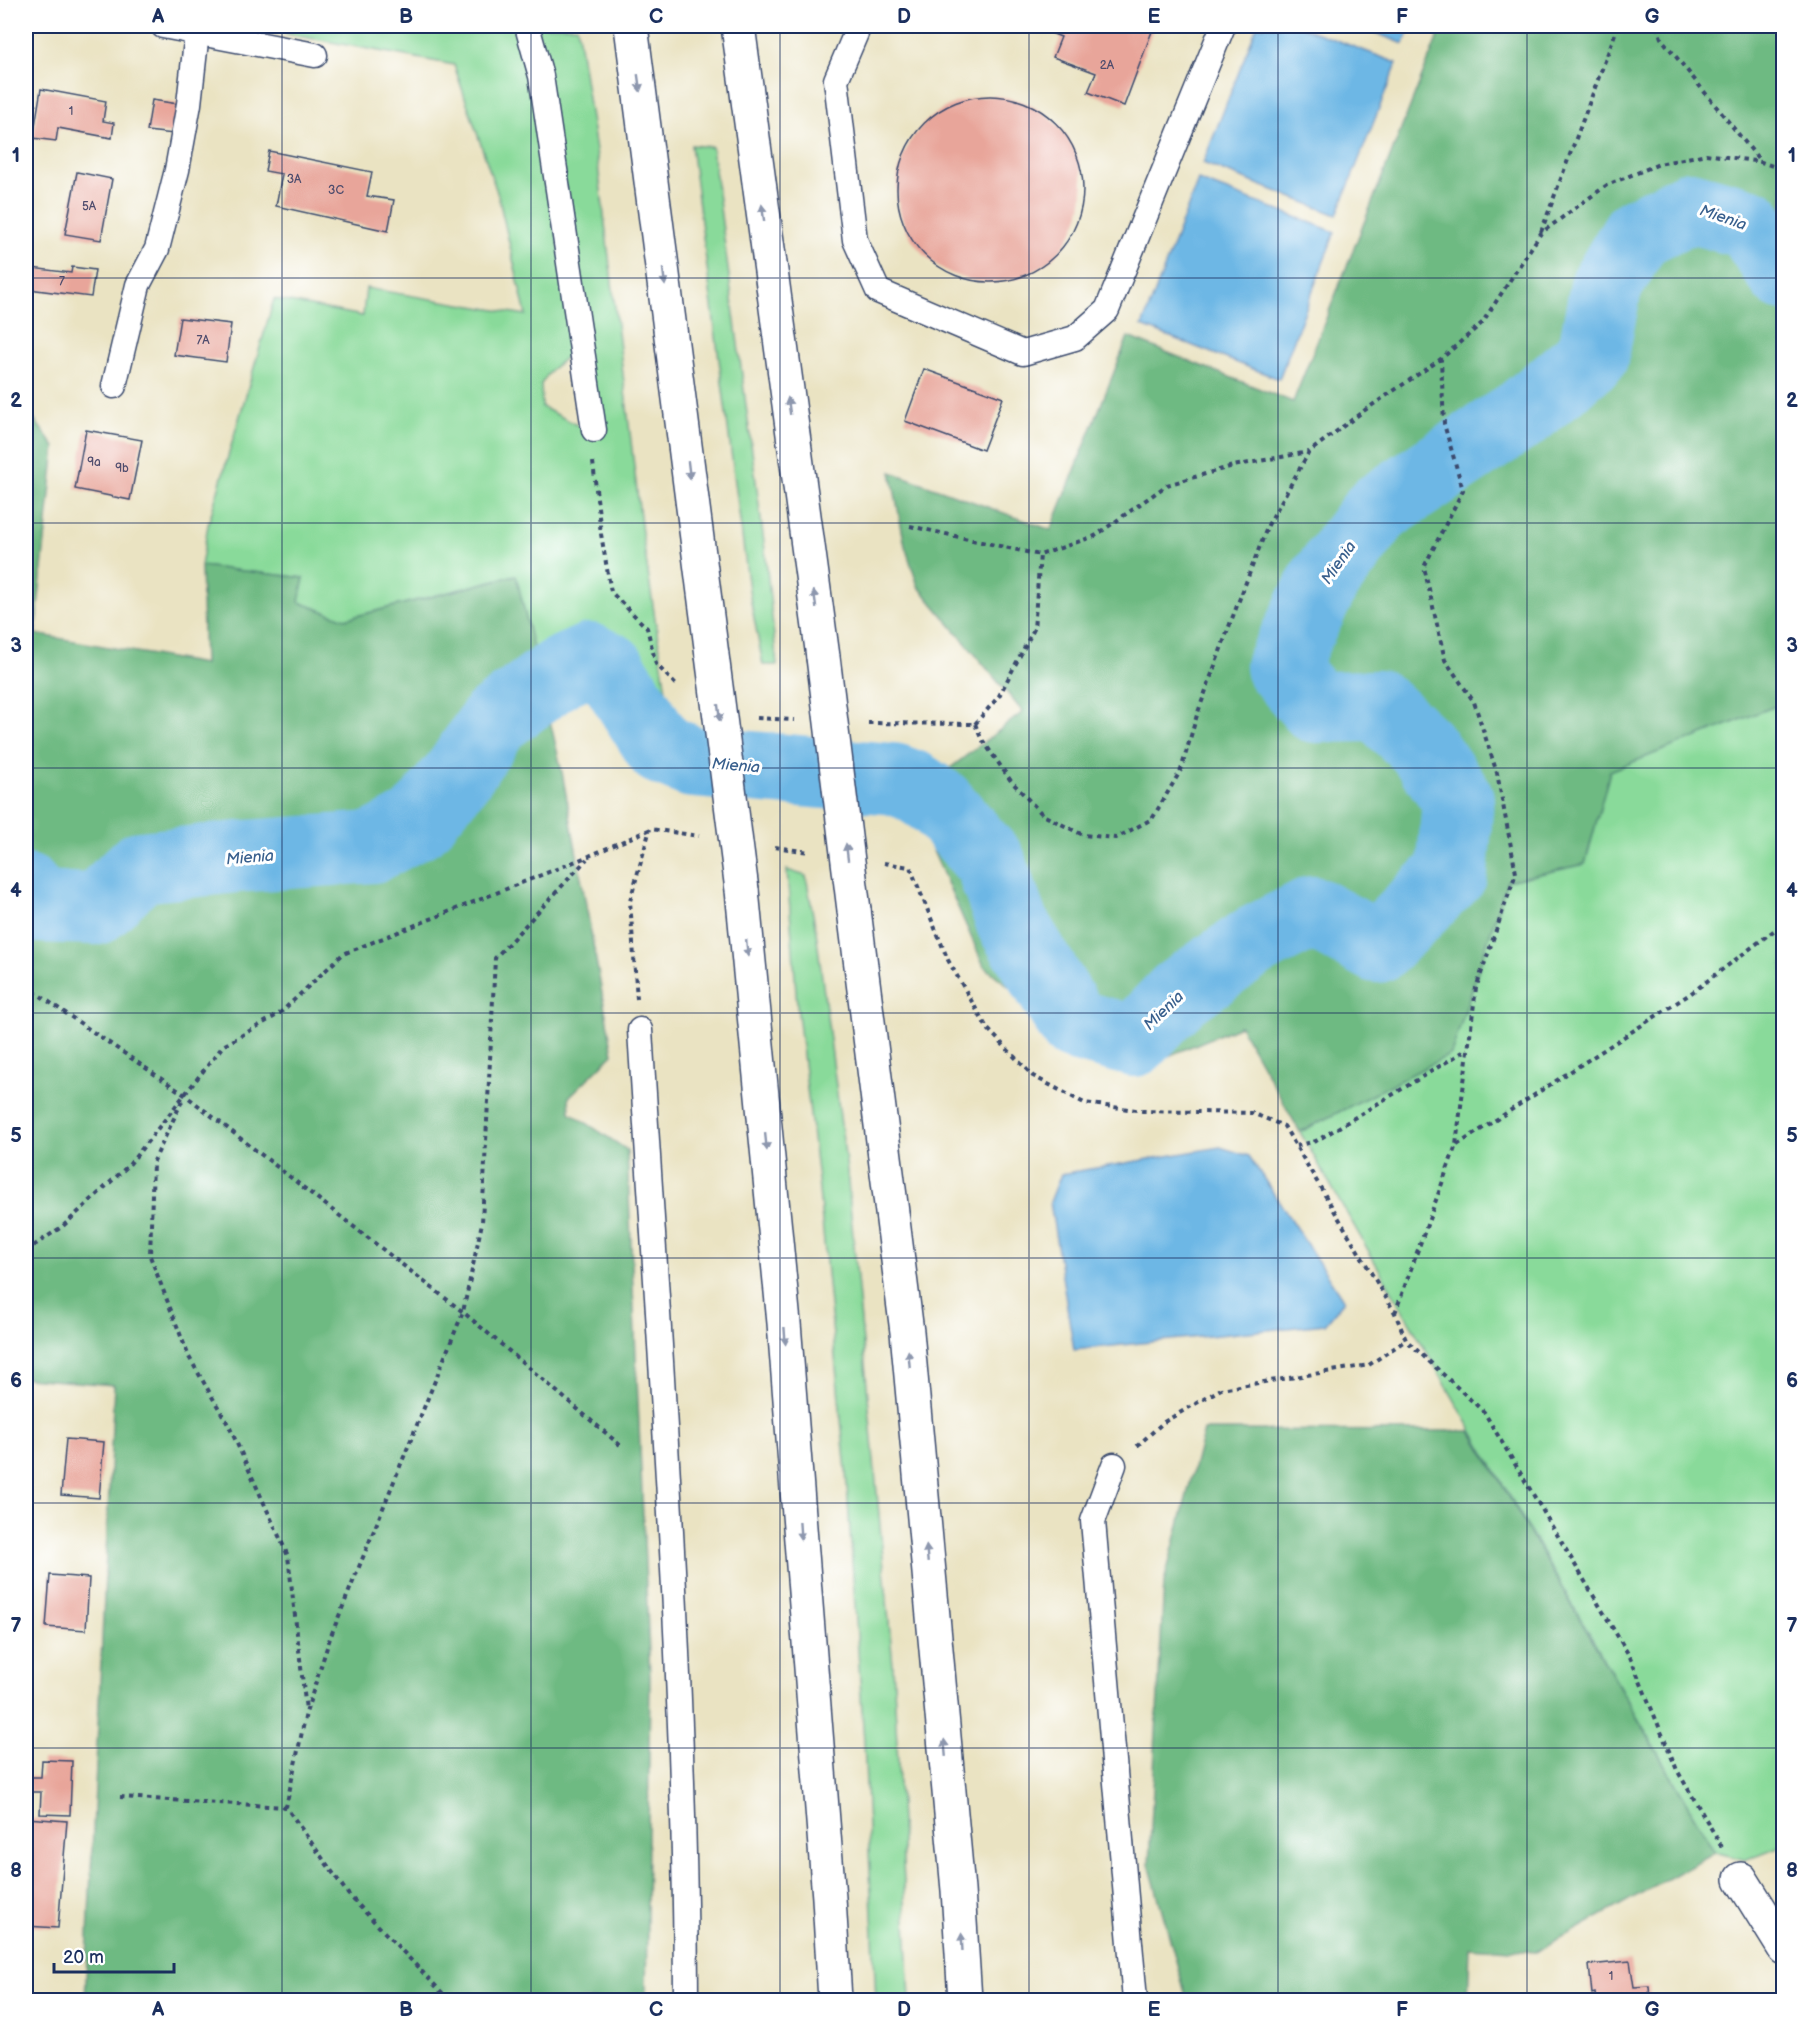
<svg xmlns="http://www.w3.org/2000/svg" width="1809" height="2026" font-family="'Balsamiq Sans',sans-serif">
	<rect width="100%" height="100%" fill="#fff"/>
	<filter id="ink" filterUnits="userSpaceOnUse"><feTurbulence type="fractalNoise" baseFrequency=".0167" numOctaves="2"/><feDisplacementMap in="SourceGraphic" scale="12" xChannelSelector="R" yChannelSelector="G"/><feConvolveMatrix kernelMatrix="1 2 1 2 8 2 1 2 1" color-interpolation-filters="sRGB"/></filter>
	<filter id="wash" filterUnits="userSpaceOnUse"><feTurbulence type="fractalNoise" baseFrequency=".008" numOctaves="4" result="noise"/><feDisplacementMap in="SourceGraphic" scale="24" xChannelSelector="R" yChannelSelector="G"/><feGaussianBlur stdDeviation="1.35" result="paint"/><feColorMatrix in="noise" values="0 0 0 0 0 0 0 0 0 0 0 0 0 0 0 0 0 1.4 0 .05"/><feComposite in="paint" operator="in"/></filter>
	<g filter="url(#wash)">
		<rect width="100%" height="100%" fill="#eae3c2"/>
		<g fill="#89da9a" stroke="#52847c" stroke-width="1.5">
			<polygon points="245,26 519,26 528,58 576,349 552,369 541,384 542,407 581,427 594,430 537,26 577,26 597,157 642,533 669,711 642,688 628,671 605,635 587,628 564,642 538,670 515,575 345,619 298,602 304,578 201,566 208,525 274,299 363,316 366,288 526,315 498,195 454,65"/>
			<polygon points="691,145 712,147 765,550 777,665 763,665 750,597"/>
			<polygon points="1783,703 1783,1845 1745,1860 1715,1852 1300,1132 1451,1054 1507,881 1585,864 1610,771"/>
			<polygon points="787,870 806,876 816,931 847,1171 893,1665 910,2000 876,2000 864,1741 846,1471 818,1180 797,1005"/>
		</g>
		<g fill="#6eba82" stroke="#447470" stroke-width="1.5">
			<polygon points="1442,26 1783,26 1783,703 1610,771 1585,864 1507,881 1451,1054 1300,1132 1240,1026 1154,1062 1092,1055 984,966 910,799 1023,712 918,586 905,546 891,472 1051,530 1128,337 1293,402"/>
			<polygon points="26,409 55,447 35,634 204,664 201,566 304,578 299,602 345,619 516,575 562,772 613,1054 569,1097 570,1112 627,1150 650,1677 646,2000 85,2000 114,1385 26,1378"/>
			<polygon points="1204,1430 1471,1431 1715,1852 1536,1952 1470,1947 1468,2000 1187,2000 1149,1864 1164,1582"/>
		</g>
		<g fill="#6db7e5" stroke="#4473a2" stroke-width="1.5">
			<polygon points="1257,26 1299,26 1397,63 1337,215 1203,163"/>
			<polygon points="1358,26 1411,26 1404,44"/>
			<polygon points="1198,180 1335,232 1279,379 1142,326"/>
			<polygon points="1220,1147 1249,1156 1344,1301 1325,1324 1074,1350 1050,1202 1061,1174"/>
		</g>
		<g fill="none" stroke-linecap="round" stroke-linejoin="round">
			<polyline stroke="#6db7e5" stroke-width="72" points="26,890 38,907 96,909 140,867 247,856 373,847 418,823 457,776 495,720 559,673 590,659 610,668 661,749 692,762 894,779 913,786 940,804 990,862 1012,923 1074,1025 1134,1041 1179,994 1255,941 1312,912 1377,947 1452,873 1458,799 1421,746 1378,706 1315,707 1281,667 1324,581 1378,509 1523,413 1593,355 1606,286 1637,233 1690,207 1750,224 1784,275"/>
		</g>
		<g id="blocks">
			<g fill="#e8a59a">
				<polygon points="1033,26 1154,26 1124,106 1088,92 1096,73 1053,57 1061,37"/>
				<polygon points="41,89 106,101 103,121 114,123 112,138 58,128 56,141 33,138"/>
				<circle cx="990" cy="189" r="93"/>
				<polygon points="152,100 178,104 174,134 147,131"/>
				<polygon points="269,151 372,172 367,196 394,200 388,231 276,206 282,174 265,171"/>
				<polygon points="77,172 112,179 101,240 65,234"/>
				<polygon points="72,267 95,270 91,297 29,289 32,268 71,273"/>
				<polygon points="180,318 231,324 226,362 174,355"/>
				<polygon points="924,369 1003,398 983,450 905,421"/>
				<polygon points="86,430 142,440 130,500 75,489"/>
				<polygon points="66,1439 104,1442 99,1498 61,1495"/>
				<polygon points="50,1575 89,1578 86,1630 46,1627"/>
				<polygon points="42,1760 72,1761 70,1815 40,1814 41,1792 29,1792 29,1777 41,1777"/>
				<polygon points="26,1818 67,1821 58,1928 26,1926"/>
				<polygon points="1630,1961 1634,1987 1649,1986 1650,2000 1596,2000 1595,1993 1592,1994 1589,1965"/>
			</g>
		</g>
	</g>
	<g filter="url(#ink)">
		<use href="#blocks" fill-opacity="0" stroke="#3a4a6d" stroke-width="1.5"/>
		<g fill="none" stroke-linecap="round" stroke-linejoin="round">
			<defs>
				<g id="lane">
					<polyline points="163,26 315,55"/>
					<polyline points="527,26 541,76 594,430"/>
					<polyline points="859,26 836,80 855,240 878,291 1023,353 1075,338 1107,310 1223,26"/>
					<polyline points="114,386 138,285 157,249 177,170 189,104 197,32"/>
					<path d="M640 1030C660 1353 685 1677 686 2000"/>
					<polyline points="1114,1465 1093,1521 1135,2000"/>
				</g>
				<polyline id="street" points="1741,1879 1784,1948"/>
				<g id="highway">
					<polyline points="631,26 712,655"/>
					<polyline points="738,26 823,657"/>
					<polyline points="742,890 784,1323 829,1898 835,2000"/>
					<polyline points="854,910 907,1332 958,1890 965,2000"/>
				</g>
			</defs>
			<use href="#lane" stroke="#3a4a6d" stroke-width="27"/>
			<use href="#street" stroke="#3a4a6d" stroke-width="36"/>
			<use href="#highway" stroke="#3a4a6d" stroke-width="36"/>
			<g stroke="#3a4a6d" stroke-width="4" stroke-dasharray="4.5 4.5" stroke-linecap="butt">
				<polyline points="1657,26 1661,38 1761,162"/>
				<polyline points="1541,232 1618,26"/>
				<polyline points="593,462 601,534 611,592 647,628 656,664 677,686"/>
				<polyline points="910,526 1040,555 1095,536 1167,485 1233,466 1308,452"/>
				<polyline points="757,718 795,720"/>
				<polyline points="868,723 975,724"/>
				<polyline points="975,724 981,738 1011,781 1043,815 1083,835 1116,838 1152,819 1181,770 1197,715 1230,624 1268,525 1309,452 1365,410 1441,359 1482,323 1541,233 1607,185 1659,164 1706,154 1761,162 1784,170"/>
				<polyline points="975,724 999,696 1034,629 1040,555"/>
				<polyline points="775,847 809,852"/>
				<polyline points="884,863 910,867 948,960 987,1028 1033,1076 1084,1103 1143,1111 1252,1113 1284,1126 1395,1313 1406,1340 1484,1412 1630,1657 1677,1770 1722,1847"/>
				<polyline points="26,986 185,1095 463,1312 620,1445"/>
				<polyline points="637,999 630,901 650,829"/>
				<polyline points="182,1101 153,1163 150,1256 189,1357 229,1426 288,1556 306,1710"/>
				<polyline points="1457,1145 1690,994 1784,923"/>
				<polyline points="1296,1146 1316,1141 1468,1049"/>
				<polyline points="26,1251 63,1226 129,1165 223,1046 279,1014 343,954 589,856 651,829 699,836"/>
				<polyline points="1395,1313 1456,1145 1476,988 1516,873 1497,773 1474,702 1445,660 1424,567 1463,490 1444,424 1441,360"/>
				<polyline points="1137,1446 1164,1422 1221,1389 1369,1365 1406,1340"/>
				<polyline points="120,1797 286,1807"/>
				<polyline points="449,2000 348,1894 286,1807 306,1713 330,1638 463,1312 482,1223 495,958 587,859"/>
			</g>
			<use href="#lane" stroke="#fff" stroke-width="24"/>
			<use href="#street" stroke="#fff" stroke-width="33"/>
			<use href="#highway" stroke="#fff" stroke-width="33"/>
			<defs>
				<g id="highway-bridge">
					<polyline points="712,655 742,890"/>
					<polyline points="823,657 854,910"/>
				</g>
			</defs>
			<use href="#highway-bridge" stroke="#3a4a6d" stroke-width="36" stroke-linecap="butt"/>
			<use href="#highway-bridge" stroke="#fff" stroke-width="33"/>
		</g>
		<defs><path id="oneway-solid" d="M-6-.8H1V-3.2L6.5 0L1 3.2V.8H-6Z" transform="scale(1.5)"/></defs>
		<g fill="#8d97ae">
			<use href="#oneway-solid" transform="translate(639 83) rotate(82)"/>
			<use href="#oneway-solid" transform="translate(763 213) rotate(-98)"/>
			<use href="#oneway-solid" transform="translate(664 277) rotate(83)"/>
			<use href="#oneway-solid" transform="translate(789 406) rotate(-98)"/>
			<use href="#oneway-solid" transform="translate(689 470) rotate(83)"/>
			<use href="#oneway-solid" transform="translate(815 599) rotate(-98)"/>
			<use href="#oneway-solid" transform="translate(719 713) rotate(83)"/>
			<use href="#oneway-solid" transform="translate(847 852) rotate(-97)"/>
			<use href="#oneway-solid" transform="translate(747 948) rotate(84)"/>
			<use href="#oneway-solid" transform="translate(766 1142) rotate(84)"/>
			<use href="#oneway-solid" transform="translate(785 1336) rotate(86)"/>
			<use href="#oneway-solid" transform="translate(909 1359) rotate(-95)"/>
			<use href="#oneway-solid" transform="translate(800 1531) rotate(86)"/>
			<use href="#oneway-solid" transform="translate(927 1554) rotate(-95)"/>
			<use href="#oneway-solid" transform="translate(945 1748) rotate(-95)"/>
			<use href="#oneway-solid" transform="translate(962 1942) rotate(-93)"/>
		</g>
	</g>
	<path fill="none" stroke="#1b2f5e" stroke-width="1.5" stroke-opacity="0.55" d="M282 26V2000M531 26V2000M780 26V2000M1029 26V2000M1278 26V2000M1527 26V2000M26 278H1784M26 523H1784M26 768H1784M26 1013H1784M26 1258H1784M26 1503H1784M26 1748H1784"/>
	<g text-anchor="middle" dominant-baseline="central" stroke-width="6" stroke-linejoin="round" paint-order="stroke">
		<g font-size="12" fill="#4e4c6d">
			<text x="1107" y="65">2A</text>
			<text x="71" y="111">1</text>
			<text x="294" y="179">3A</text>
			<text x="336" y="190">3C</text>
			<text x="89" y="206">5A</text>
			<text x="62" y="281">7</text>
			<text x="203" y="340">7A</text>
			<text x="94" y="462">9a</text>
			<text x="122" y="468">9b</text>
			<text x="1611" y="1976">1</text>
		</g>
		<g font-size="16" font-style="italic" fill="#385f8d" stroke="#fff">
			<text transform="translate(1723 218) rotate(19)">Mienia</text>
			<text transform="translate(1339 563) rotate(-55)">Mienia</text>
			<text transform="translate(736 766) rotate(5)">Mienia</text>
			<text transform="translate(250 858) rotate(-5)">Mienia</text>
			<text transform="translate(1164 1011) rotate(-44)">Mienia</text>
		</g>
	</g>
	<rect width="1809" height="2026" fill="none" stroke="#fff" stroke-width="66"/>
	<path d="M54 1963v9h120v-9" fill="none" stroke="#1b2f5e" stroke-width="3"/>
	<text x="63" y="1963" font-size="18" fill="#1b2f5e" stroke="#ffffff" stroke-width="4.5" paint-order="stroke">20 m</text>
	<rect x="33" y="33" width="1743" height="1960" fill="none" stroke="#1b2f5e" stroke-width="2"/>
	<g font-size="20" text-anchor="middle" font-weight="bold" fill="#1b2f5e">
		<text x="158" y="23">A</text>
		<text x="406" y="23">B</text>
		<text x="656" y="23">C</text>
		<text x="904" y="23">D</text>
		<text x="1154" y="23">E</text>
		<text x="1402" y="23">F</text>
		<text x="1652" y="23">G</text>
		<text x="16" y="162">1</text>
		<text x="1792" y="162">1</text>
		<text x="16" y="407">2</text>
		<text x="1792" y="407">2</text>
		<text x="16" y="652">3</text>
		<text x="1792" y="652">3</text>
		<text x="16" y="897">4</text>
		<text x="1792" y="897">4</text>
		<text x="16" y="1142">5</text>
		<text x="1792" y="1142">5</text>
		<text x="16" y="1387">6</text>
		<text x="1792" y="1387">6</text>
		<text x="16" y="1632">7</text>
		<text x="1792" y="1632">7</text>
		<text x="16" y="1877">8</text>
		<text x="1792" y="1877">8</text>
		<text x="158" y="2016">A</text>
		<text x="406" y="2016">B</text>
		<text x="656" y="2016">C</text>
		<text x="904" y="2016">D</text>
		<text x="1154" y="2016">E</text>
		<text x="1402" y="2016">F</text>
		<text x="1652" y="2016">G</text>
	</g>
</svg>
